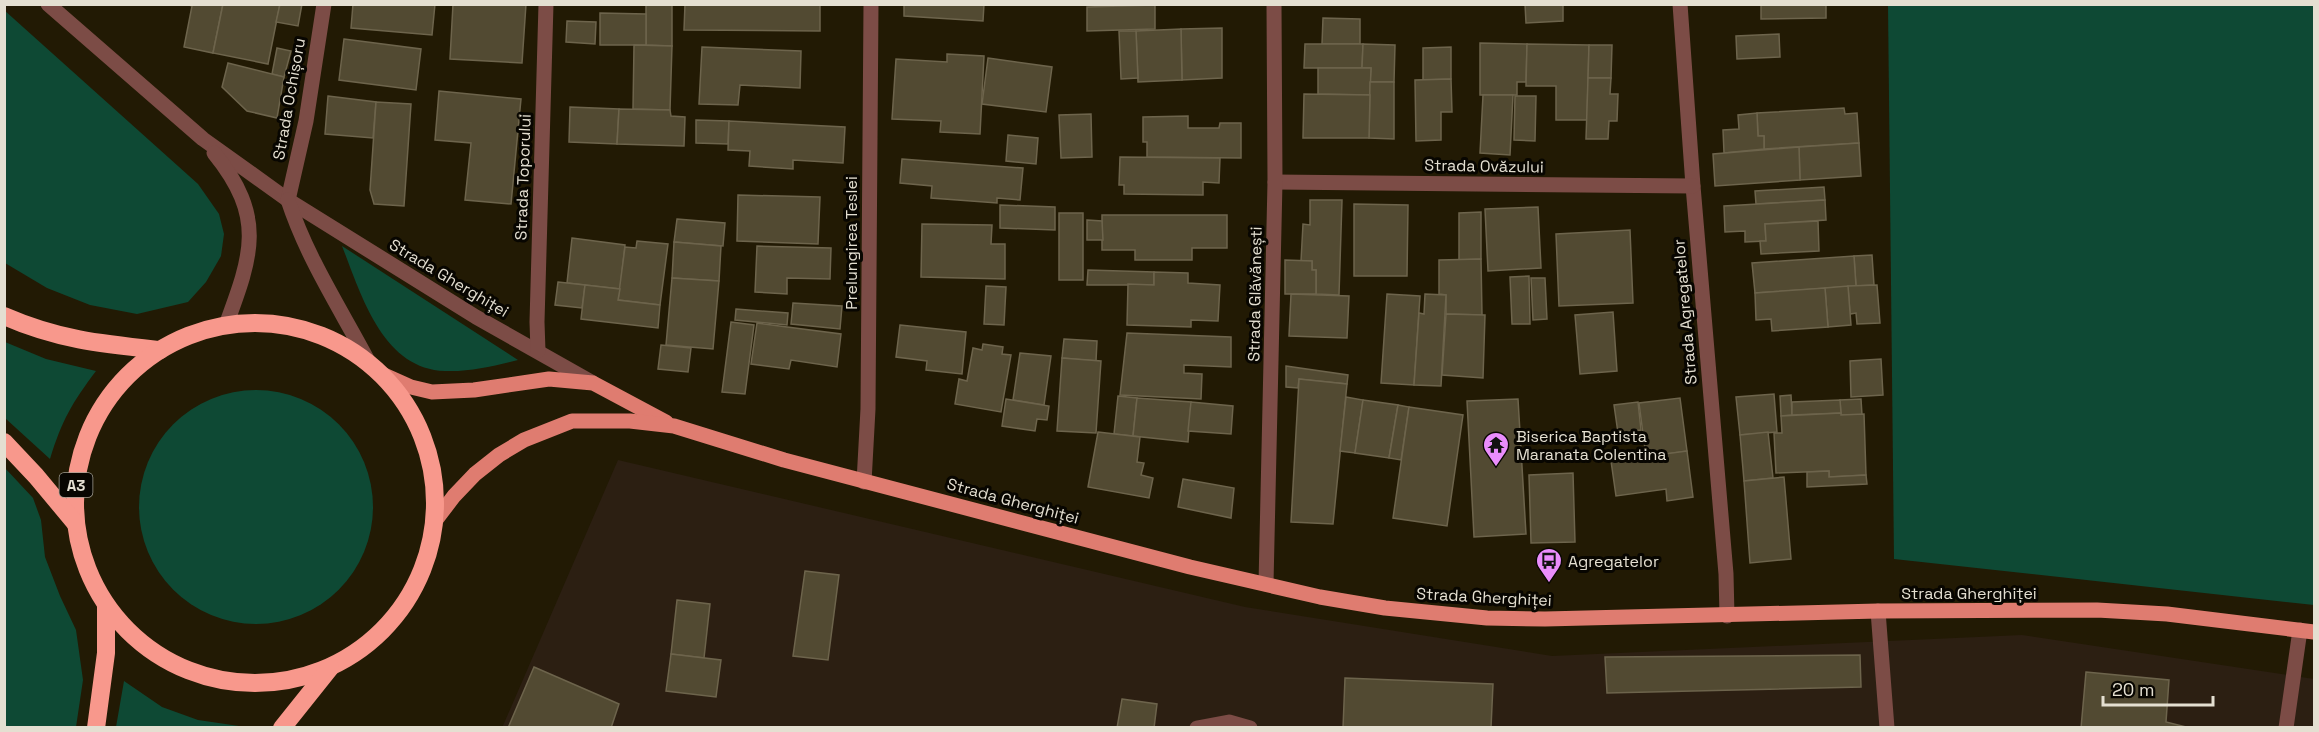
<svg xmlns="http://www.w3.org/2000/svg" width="2319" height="732" font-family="'Space Grotesk',sans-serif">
	<rect width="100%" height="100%" fill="#221a04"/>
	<polygon fill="#2c1f12" points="618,460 1245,607 1552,656 2022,635 2314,679 2314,728 502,728"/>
	<g fill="#0e4934">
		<polygon points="1888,5 2314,5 2314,605 1894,559"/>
		<polygon points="4,10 198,184 219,214 224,234 221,256 206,282 188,302 137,314 90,305 47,288 5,263"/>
		<path d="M342 246 518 360C494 366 470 372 445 371 382 369 361 294 342 246Z"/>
		<path d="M5 342 46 359 96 371C72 403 62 420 50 459L5 418Z"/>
		<circle cx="256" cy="507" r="117"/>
		<polygon points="4,467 33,498 41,520 45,557 60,596 76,630 83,680 76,727 5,727"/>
		<polygon points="124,681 162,707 198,720 239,726 238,728 116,727"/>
	</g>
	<g fill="#524a32" stroke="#6d644c" stroke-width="1.5">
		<polygon points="186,4 223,4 213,53 184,47 192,6"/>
		<polygon points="223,4 280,4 268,64 213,53"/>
		<polygon points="280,4 302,4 298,26 276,22"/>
		<polygon points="353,4 435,4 432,35 351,28"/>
		<polygon points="453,4 526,4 522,63 450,59"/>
		<polygon points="646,4 672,4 672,46 646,45"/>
		<polygon points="685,4 820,4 820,31 684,30"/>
		<polygon points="904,4 984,4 983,21 904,16"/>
		<polygon points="1525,4 1563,4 1563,21 1526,23"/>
		<polygon points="1761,4 1826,4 1826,18 1761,19"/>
		<polygon points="1155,5 1155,29 1087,31 1087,7"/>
		<polygon points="600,13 646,14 646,45 600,45"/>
		<polygon points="1323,18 1360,19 1360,44 1322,44"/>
		<polygon points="567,21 596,22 595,44 566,42"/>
		<polygon points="1222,28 1222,78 1182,80 1181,29"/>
		<polygon points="1181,29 1182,80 1138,82 1136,31"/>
		<polygon points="1119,31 1136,31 1138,78 1121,79"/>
		<polygon points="1779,34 1780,57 1737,59 1736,36"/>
		<polygon points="344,39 421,49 416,90 339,80"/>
		<polygon points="1480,43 1527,44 1526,82 1517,82 1517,95 1480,95"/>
		<polygon points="1305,44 1363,44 1362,68 1304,68"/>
		<polygon points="1363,44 1395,45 1394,82 1370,82 1371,68 1362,68"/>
		<polygon points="1527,44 1589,45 1587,120 1556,120 1556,86 1526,86"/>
		<polygon points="634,45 672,46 670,110 633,109"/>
		<polygon points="1589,45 1612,45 1611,78 1588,78"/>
		<polygon points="702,47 801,51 800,88 740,85 738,105 699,104"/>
		<polygon points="1451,47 1451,79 1423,80 1423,48"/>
		<polygon points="277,48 291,51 284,77 272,74"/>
		<polygon points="947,54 984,56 980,134 940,132 941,121 892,119 896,59 947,62"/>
		<polygon points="988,58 1052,67 1046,112 982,104"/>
		<polygon points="228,63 284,77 277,118 247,111 222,87"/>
		<polygon points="1318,68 1371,68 1370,95 1318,94"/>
		<polygon points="1588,78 1611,78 1610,94 1618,94 1617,121 1609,121 1608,139 1586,139"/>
		<polygon points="1451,79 1452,112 1441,112 1441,140 1416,141 1415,80"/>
		<polygon points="1370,82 1394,82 1394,139 1369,138"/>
		<polygon points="439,91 521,99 511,204 465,200 471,143 435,140"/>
		<polygon points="1304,94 1370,95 1369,138 1303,138"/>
		<polygon points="1483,95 1513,95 1510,155 1480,153"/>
		<polygon points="328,96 376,102 373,138 325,134"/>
		<polygon points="1515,96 1536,96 1535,141 1514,140"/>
		<polygon points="376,102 411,104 404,206 374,204 370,190"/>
		<polygon points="570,107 619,109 617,144 569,142"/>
		<polygon points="1844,108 1845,114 1857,113 1859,143 1764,149 1764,136 1758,136 1757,113"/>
		<polygon points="619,109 670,110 671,116 685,117 684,146 617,144"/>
		<polygon points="1757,113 1758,136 1764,136 1764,149 1724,153 1723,130 1739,129 1738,115"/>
		<polygon points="1091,114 1092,157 1061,158 1059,115"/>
		<polygon points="1188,116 1188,128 1219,128 1220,123 1241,123 1241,158 1147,157 1147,142 1143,142 1143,117"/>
		<polygon points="696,120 729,121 728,144 696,143"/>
		<polygon points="729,121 845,127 843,163 793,160 793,169 749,166 750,151 728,150"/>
		<polygon points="1008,135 1038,138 1036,164 1006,161"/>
		<polygon points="1859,143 1861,176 1800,180 1799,147"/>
		<polygon points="1799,147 1800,180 1715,186 1713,154"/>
		<polygon points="1120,157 1220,158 1219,183 1203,182 1203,195 1124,194 1124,185 1119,185"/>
		<polygon points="902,159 1023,168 1020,200 997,198 997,203 931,198 932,186 900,183"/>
		<polygon points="1824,187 1825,200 1756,204 1755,191"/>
		<polygon points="738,195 820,197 818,244 737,241"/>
		<polygon points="1310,200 1342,200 1339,295 1316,294 1316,270 1312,270 1312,261 1301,261 1303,224 1310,225"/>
		<polygon points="1825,200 1826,220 1765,224 1766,241 1745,242 1745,231 1725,232 1724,206"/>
		<polygon points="1354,204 1408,205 1407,276 1354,276"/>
		<polygon points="1000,205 1055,207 1055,230 1000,228"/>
		<polygon points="1538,207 1541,268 1488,271 1485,209"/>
		<polygon points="1481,212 1481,259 1459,260 1459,213"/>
		<rect x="1059" y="213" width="24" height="67"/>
		<polygon points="1102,215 1227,215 1227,248 1192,248 1192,260 1135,260 1135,250 1102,250"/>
		<polygon points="677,219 725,223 723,246 674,242"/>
		<polygon points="1087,220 1102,221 1103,240 1087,240"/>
		<polygon points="1818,221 1819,251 1761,254 1760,241 1766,241 1765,224"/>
		<polygon points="922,224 992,225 991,244 1005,244 1005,279 921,277"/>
		<polygon points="1630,230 1633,303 1559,306 1556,234"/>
		<polygon points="572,238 625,245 620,289 567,283"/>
		<polygon points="637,241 668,244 660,305 618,300 625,247 636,248"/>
		<polygon points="674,242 721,246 719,281 672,278"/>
		<polygon points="757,246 831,248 830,279 787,278 787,294 755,292"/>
		<polygon points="1872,255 1874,285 1856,286 1854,256"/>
		<polygon points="1854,256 1856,286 1755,293 1752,263"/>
		<polygon points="1481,259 1482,315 1446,314 1446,295 1439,294 1439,260"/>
		<polygon points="1285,260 1312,261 1312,270 1316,270 1316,294 1285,294"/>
		<polygon points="1088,270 1154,272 1154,285 1087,285"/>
		<polygon points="1154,272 1188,273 1188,283 1220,285 1218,321 1191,320 1191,327 1127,325 1128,284 1154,285"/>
		<polygon points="1529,276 1530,324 1512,324 1510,277"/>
		<polygon points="672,278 719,281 713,349 666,345"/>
		<polygon points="1531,278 1545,278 1547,319 1533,320"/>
		<polygon points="558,282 585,285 582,308 555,305"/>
		<polygon points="585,285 620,289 618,300 660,305 658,328 581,319"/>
		<polygon points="1877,285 1880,323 1857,324 1856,313 1850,314 1848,286"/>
		<polygon points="986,286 1006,287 1004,325 984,324"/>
		<polygon points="1848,286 1851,325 1828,327 1825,288"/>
		<polygon points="1825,288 1828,327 1772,331 1771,319 1756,320 1755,293"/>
		<polygon points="1291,294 1349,296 1347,338 1289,336"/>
		<polygon points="1387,294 1420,296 1414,385 1381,383"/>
		<polygon points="1425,294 1446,295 1441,386 1414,385 1419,313 1424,314"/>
		<polygon points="793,303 842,306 840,329 791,324"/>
		<polygon points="736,309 788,313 787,325 735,320"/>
		<polygon points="1613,312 1617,371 1580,374 1575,315"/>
		<polygon points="1446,314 1485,315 1483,378 1442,375"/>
		<polygon points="731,322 754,325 745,394 722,392"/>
		<polygon points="757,323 841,334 837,367 791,360 789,369 751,364"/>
		<polygon points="900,325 966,332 962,374 926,370 927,361 896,357"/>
		<polygon points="1127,333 1231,337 1231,367 1184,365 1184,373 1202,374 1201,399 1120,395"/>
		<polygon points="1064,339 1097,341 1096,361 1062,358"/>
		<polygon points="983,344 1003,347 1002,354 1011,355 1001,412 955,404 959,379 967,381 973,348 982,350"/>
		<polygon points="661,345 691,348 688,372 658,369"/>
		<polygon points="1020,353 1051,356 1044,405 1013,400"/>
		<polygon points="1062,358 1101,361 1096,433 1057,431"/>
		<polygon points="1881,359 1883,395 1851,397 1850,361"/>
		<polygon points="1286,366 1348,375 1347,384 1299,379 1298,388 1286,387"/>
		<polygon points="1299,379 1347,384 1333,524 1291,522"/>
		<polygon points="1774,394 1777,432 1740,435 1736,397"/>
		<polygon points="1791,395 1792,415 1781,416 1780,396"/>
		<polygon points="1118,396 1137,398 1133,436 1114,434"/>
		<polygon points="1346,397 1363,400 1355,453 1340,451"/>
		<polygon points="1137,398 1191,402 1188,442 1133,436"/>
		<polygon points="1680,398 1687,451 1646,457 1639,403"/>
		<polygon points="1006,399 1049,406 1047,420 1037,419 1035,431 1002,426"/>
		<polygon points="1518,399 1526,534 1474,537 1467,401"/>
		<polygon points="1861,399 1862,415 1841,415 1840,400"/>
		<polygon points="1363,400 1398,405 1389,458 1355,453"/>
		<polygon points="1840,400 1841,413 1792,415 1792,402"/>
		<polygon points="1191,402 1233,406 1231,434 1188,431"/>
		<polygon points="1638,402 1641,430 1618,433 1614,405"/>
		<polygon points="1398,405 1409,407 1401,460 1389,458"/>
		<polygon points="1409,407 1463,415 1447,526 1393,518"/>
		<polygon points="1841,413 1841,415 1864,414 1866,475 1829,477 1829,471 1776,473 1774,433 1782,433 1781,416"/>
		<polygon points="1098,432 1140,437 1137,462 1144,463 1141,475 1153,478 1149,498 1088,487"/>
		<polygon points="1768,432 1773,478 1744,481 1740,435"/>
		<polygon points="1687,451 1693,497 1667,501 1666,489 1616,496 1611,461"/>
		<polygon points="1829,471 1829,477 1866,475 1867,484 1807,487 1807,472"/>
		<polygon points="1573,473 1575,542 1531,543 1529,475"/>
		<polygon points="1784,477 1791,559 1750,563 1744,481"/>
		<polygon points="1183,479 1234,488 1231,518 1178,507"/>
		<polygon points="805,571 839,575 828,660 793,656"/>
		<polygon points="677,600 710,604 704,658 671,654"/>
		<polygon points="671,654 721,660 716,697 666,691"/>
		<polygon points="1860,655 1861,687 1607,693 1605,657"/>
		<polygon points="534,667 619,704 611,728 508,728"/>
		<polygon points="2086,672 2169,680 2166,722 2190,728 2081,728"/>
		<polygon points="1345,678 1493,684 1491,728 1343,728"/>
		<polygon points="1122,699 1157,704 1154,728 1117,728"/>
	</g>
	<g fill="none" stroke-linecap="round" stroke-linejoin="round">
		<g stroke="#7c4c46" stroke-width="15">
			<polyline points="48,4 203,139 288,200 476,317 593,383"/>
			<polyline points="1680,4 1693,186 1726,574 1727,616"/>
			<path d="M214 153C266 217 252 255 226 325"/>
			<polyline points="1275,182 1693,186"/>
			<polyline points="288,200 306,121 324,4"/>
			<path d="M288 200C307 258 340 308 368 361"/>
			<polyline points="538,351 537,322 546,4"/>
			<polyline points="864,482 868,409 871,4"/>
			<polyline points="1266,584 1275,182 1274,4"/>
			<polyline points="1878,611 1887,728"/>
			<polyline points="1197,728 1229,722 1250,728"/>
			<polyline points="2286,728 2300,630"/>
		</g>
		<g stroke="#df7c70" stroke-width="15">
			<polyline points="382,374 411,387 432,392 474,390 549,379 593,383 666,422"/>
			<polyline points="435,521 454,496 475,474 499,455 524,440 572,421 630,421 674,426 784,460 1190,567 1320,597 1385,608 1487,618 1545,619 1878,611 2097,610 2167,614 2314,632"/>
		</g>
		<g stroke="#f8988c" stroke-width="18">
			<path d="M4 316C59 340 102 344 160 350"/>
			<circle cx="255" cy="503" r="180"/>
			<polyline points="4,442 36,476 76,524"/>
			<polyline points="96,728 106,653 106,605"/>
			<polyline points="282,728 330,668"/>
		</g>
	</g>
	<defs>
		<symbol id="temple-pin" viewBox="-11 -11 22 30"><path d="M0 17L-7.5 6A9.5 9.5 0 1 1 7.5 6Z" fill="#ea8dfc" stroke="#080601"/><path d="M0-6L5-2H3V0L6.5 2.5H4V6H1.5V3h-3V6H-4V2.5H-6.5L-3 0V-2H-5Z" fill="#111"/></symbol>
		<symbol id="bus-pin" viewBox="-11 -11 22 30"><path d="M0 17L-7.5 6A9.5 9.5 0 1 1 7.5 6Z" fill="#ea8dfc" stroke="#080601"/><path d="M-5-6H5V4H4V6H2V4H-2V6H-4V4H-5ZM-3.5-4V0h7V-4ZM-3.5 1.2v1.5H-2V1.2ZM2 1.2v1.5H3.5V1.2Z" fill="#111"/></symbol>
	</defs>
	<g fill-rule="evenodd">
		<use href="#temple-pin" x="1481" y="430" width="30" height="40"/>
		<use href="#bus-pin" x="1534" y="546" width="30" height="40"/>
	</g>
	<g text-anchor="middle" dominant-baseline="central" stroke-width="6" stroke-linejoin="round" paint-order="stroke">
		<rect fill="#080601" stroke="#a29e93" stroke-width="1.5" x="59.5" y="473" width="33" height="24" rx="4.5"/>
		<g font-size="15" font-weight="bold" fill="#e4dfd1">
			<text x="76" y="485">A3</text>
		</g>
		<g font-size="16" fill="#e4dfd1" stroke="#080601">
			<text transform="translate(289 99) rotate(-80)">Strada Ochișoru</text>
			<text transform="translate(1484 166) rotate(1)">Strada Ovăzului</text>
			<text transform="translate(523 177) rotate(-88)">Strada Toporului</text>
			<text transform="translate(851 243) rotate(-90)">Prelungirea Teslei</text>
			<text transform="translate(449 278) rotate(31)">Strada Gherghiței</text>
			<text transform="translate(1255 294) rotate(-89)">Strada Glăvănești</text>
			<text transform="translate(1685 312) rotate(-95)">Strada Agregatelor</text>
			<text transform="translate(1013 501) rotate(15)">Strada Gherghiței</text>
			<text x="1969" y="593">Strada Gherghiței</text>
			<text transform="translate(1484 597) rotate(3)">Strada Gherghiței</text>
		</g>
		<g font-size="16" fill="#e4dfd1" stroke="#080601" text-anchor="start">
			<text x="1516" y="436">Biserica Baptista<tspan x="1516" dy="18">Maranata Colentina</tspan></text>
			<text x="1568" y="561">Agregatelor</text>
		</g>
	</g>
	<rect width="2319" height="732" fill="none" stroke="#e4dfd1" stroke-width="12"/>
	<path d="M2103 696v9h110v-9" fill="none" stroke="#e4dfd1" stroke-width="3"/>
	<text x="2112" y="696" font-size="18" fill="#e4dfd1" stroke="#080601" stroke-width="4.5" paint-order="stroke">20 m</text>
</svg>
